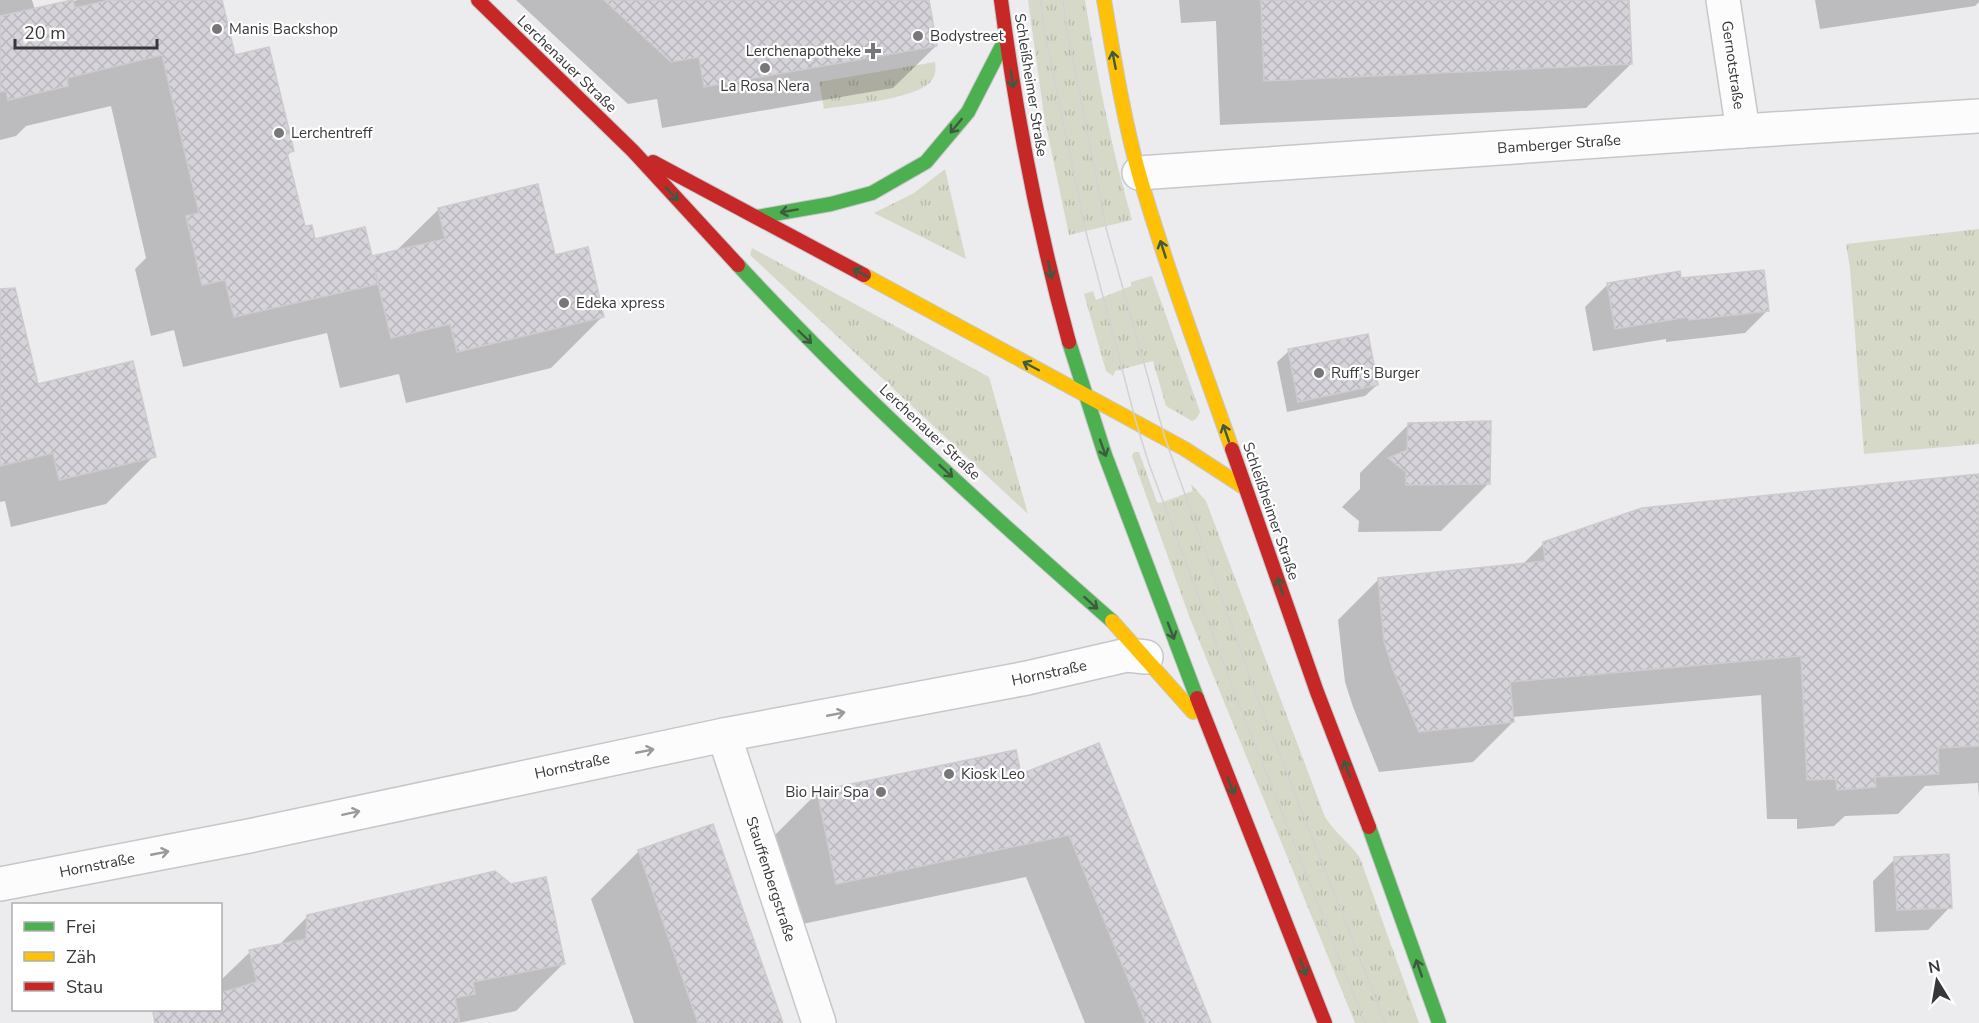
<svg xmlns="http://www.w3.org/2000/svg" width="1979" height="1023" font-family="'Nunito Sans',sans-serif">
	<defs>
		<pattern id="grass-tufts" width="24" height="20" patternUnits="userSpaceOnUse" patternTransform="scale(1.5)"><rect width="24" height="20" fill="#d7d9c8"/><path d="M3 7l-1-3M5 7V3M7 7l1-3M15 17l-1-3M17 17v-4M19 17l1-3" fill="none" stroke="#b9bbad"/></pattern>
		<pattern id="building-cross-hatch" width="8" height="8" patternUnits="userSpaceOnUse" patternTransform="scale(1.5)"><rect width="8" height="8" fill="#d7d3db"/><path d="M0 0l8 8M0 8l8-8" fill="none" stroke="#b9b6bd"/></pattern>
	</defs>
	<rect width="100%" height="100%" fill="#ecebee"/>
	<g fill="url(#grass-tufts)">
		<path d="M1028 0H1085C1097 74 1111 147 1132 220L1069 235 1044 116Z"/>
		<path d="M935 62C936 68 936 74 932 80 919 99 847 105 824 109L819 82Z"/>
		<polygon points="945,169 966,259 874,213 914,193"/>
		<polygon points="1979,229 1979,444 1864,454 1850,268 1846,244"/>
		<polygon points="752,248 989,377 1028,514 750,255"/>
		<polygon points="1152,276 1200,412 1196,419 1192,421 1166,406 1153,361 1115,371 1113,376 1106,371 1084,294 1093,291 1096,300 1131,286 1131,282"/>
		<path d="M1134 452H1139L1157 502 1160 503 1193 491 1191 484 1206 501 1325 817C1335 833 1350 843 1360 858L1419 1023H1355L1189 616 1132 456Z"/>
	</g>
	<g fill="#0003">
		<polygon points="0,0 32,0 35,10 78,0 221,0 234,57 292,151 287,156 304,228 314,240 371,258 395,252 439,209 554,256 602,317 551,368 406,403 399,374 340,388 327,333 183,367 174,330 151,336 135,269 146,258 111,106 26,126 16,136 0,140"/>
		<polygon points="516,0 928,0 936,46 893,88 662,128 657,99 628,104"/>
		<polygon points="1179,0 1628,0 1631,64 1586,108 1220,125 1216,21 1181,23"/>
		<polygon points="1815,0 1979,0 1979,2 1975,6 1820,29"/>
		<polygon points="1680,280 1767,311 1745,333 1666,342 1666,339 1593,351 1585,307 1608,284"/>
		<polygon points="1289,351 1377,385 1365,396 1287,412 1277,362"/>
		<polygon points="0,358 37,386 154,456 106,504 11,527 5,501 0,502"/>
		<polygon points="1408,425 1489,483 1441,531 1358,532 1359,521 1342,507 1360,489 1360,473"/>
		<polygon points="1979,475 1979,798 1978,783 1925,786 1898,814 1845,816 1834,826 1797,829 1797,819 1767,819 1761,695 1512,717 1513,722 1473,762 1379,772 1353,707 1345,682 1338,620 1378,580 1522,565 1543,544"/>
		<polygon points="1098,745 1210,1023 1085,1023 1026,877 793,926 775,835 818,792 1020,776"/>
		<polygon points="639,851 781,1023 634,1023 591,899"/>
		<polygon points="1895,859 1950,907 1928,930 1875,932 1873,881"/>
		<polygon points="308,916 564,963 516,1011 458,1023 158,1023 183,1019 192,1010 220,1010 220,981 250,952 278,946"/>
	</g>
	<g fill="url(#building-cross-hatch)" stroke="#cccbcd" stroke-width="1.5">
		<polygon points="72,0 73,0 75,8 110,0 222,0 235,55 269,47 294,151 287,153 305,226 312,225 315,239 365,227 372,256 445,239 438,208 538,184 555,255 588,247 604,317 457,352 450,324 391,338 374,266 378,284 234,317 225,280 202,285 186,216 199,213 162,55 67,78 68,86 8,100 6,91 0,92 0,16"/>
		<polygon points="604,0 929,0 937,46 704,87 699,57 671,62"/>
		<polygon points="1261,0 1629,0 1632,64 1264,81"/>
		<polygon points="1764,270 1769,311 1689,320 1688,317 1615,329 1607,283 1680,271 1681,278"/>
		<polygon points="15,288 38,384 133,361 156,457 59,480 53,453 0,466 0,289"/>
		<polygon points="1368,334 1378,385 1298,402 1288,349"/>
		<polygon points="1491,421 1490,484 1406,485 1406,472 1388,458 1407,450 1408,423"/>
		<polygon points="1979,474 1979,746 1938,748 1939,774 1875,777 1876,787 1837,790 1836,779 1807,780 1801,656 1510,682 1514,722 1419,732 1392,667 1384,641 1378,578 1545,561 1543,542 1642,508"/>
		<polygon points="1099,743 1139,844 1211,1023 1146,1023 1069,835 836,884 817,791 1016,750 1021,774"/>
		<polygon points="713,824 743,910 783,1023 698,1023 638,850"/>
		<polygon points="1949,854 1952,908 1897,910 1894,857"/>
		<polygon points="495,871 511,884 546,877 565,964 473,982 475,994 455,998 460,1023 155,1023 153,1012 161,1010 220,1010 220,993 257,982 249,950 306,939 307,915"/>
	</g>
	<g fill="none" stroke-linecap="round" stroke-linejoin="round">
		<defs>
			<g id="street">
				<polyline points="1723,0 1743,131"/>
				<polyline points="1139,173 1743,131 1979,116"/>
				<polyline points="724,735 819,1023"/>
				<polyline points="0,884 249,836 724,735 1027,678 1127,655 1146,657"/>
			</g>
			<g id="fast">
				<polyline points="757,217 831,204 872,193 926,162 968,112 1006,38"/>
				<path d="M738 265C855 391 983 508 1112 621"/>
				<polyline points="1069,342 1105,455 1197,698"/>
				<polyline points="1369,827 1439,1023"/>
			</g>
			<g id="slow">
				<path d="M1104 0C1114 58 1123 117 1139 174 1166 267 1200 358 1232 449"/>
				<polyline points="864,275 1185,449 1245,488"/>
				<polyline points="1112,621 1193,712"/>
			</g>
			<g id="jam">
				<polyline points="478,0 633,151 738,265"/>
				<path d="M1001 0C1016 116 1038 229 1069 342"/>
				<polyline points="653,162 864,275"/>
				<polyline points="1232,449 1317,692 1369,827"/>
				<polyline points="1197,698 1325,1023"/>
			</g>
		</defs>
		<use href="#street" stroke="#c7c7c9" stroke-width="36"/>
		<use href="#fast" stroke="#c7c7c9" stroke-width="16"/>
		<use href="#slow" stroke="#c7c7c9" stroke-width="16"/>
		<use href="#jam" stroke="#c7c7c9" stroke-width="16"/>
		<use href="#street" stroke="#fcfcfc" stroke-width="33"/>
		<use href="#fast" stroke="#4caf50" stroke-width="14"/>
		<use href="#slow" stroke="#ffc107" stroke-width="14"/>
		<use href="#jam" stroke="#c62828" stroke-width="14"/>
		<g stroke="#d2d2d3" stroke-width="1.5">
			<polyline points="1041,0 1044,29 1086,232 1136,422 1149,464 1237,699 1365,1023"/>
			<polyline points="1063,0 1066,24 1106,228 1165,438 1256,694 1385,1023"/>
		</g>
	</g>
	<defs><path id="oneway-shaft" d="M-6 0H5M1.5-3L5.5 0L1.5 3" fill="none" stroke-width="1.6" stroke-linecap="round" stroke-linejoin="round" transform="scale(1.5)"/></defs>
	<g stroke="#3e5b40">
		<use href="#oneway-shaft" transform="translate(1114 60) rotate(-101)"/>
		<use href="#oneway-shaft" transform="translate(1012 79) rotate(81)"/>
		<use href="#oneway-shaft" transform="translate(956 126) rotate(129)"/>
		<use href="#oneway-shaft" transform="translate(672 194) rotate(47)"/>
		<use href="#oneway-shaft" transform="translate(789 211) rotate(170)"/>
		<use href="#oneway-shaft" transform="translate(1163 249) rotate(-108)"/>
		<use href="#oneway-shaft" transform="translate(1050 270) rotate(78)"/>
		<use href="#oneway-shaft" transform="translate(861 273) rotate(-151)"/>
		<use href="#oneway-shaft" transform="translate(805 337) rotate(44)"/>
		<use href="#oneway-shaft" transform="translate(1031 366) rotate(-152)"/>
		<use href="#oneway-shaft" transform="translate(1226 433) rotate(-109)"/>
		<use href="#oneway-shaft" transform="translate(1103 448) rotate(70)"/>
		<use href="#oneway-shaft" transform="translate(946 471) rotate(43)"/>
		<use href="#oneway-shaft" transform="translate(1280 586) rotate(-109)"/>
		<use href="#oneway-shaft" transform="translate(1091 603) rotate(42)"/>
		<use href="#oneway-shaft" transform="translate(1171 631) rotate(69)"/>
		<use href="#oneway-shaft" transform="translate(1347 769) rotate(-111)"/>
		<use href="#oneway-shaft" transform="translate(1231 786) rotate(68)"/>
		<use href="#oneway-shaft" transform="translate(1303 967) rotate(68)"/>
		<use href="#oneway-shaft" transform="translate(1419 968) rotate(-109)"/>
	</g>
	<g stroke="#9a9a9a">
		<use href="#oneway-shaft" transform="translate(836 714) rotate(-11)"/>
		<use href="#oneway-shaft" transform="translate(645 751) rotate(-11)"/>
		<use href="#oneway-shaft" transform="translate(351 813) rotate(-12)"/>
		<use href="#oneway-shaft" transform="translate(160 853) rotate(-11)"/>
	</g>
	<g fill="#777678" stroke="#fff" stroke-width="2">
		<circle cx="217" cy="29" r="6"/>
		<circle cx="918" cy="36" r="6"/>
		<path d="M870 42h6v6h6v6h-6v6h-6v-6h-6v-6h6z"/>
		<circle cx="765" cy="68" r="6"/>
		<circle cx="279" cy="133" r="6"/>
		<circle cx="564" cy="303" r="6"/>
		<circle cx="1319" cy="373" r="6"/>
		<circle cx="949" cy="774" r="6"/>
		<circle cx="881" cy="792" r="6"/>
	</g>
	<g text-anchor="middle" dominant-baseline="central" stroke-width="4.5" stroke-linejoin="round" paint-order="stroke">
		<g font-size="15" fill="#383739" stroke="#fff" text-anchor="start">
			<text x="229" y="29">Manis Backshop</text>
			<text x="930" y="36">Bodystreet</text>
			<text x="861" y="51" text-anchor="end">Lerchenapotheke</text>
			<text x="765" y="86" text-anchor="middle">La Rosa Nera</text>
			<text x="291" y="133">Lerchentreff</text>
			<text x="576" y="303">Edeka xpress</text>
			<text x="1331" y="373">Ruff’s Burger</text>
			<text x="961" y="774">Kiosk Leo</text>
			<text x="869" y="792" text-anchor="end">Bio Hair Spa</text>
		</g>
		<g font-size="15" fill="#383739" stroke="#fff">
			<text transform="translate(567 64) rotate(44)">Lerchenauer Straße</text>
			<text transform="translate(1733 65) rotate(82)">Gernotstraße</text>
			<text transform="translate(1031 85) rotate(81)">Schleißheimer Straße</text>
			<text transform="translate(1559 144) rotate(-4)">Bamberger Straße</text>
			<text transform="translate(930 432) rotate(43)">Lerchenauer Straße</text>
			<text transform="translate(1271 511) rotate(71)">Schleißheimer Straße</text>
			<text transform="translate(1049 673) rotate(-12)">Hornstraße</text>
			<text transform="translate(572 766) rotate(-12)">Hornstraße</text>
			<text transform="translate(97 865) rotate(-11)">Hornstraße</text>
			<text transform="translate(771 879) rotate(72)">Stauffenbergstraße</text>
		</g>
	</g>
	<rect x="12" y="903" width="210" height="108" fill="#ffffff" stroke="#afafb0" stroke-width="1.5"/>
	<rect x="24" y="922" width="30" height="9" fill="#4caf50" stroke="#afafb0" stroke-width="1.5"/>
	<text x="66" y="933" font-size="18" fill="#383739">Frei</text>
	<rect x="24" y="952" width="30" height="9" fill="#ffc107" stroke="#afafb0" stroke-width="1.5"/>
	<text x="66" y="963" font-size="18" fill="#383739">Zäh</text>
	<rect x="24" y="982" width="30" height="9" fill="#c62828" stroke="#afafb0" stroke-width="1.5"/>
	<text x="66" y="993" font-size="18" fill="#383739">Stau</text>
	<g transform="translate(1937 981) rotate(349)" stroke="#ffffff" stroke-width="4.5" paint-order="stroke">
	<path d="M0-4.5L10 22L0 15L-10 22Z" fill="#383739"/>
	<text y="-9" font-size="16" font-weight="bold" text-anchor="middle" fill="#383739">N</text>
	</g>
	<path d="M15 39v9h142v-9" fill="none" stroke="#383739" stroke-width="3"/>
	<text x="24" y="39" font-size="18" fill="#383739" stroke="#ffffff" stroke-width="4.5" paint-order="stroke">20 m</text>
</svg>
